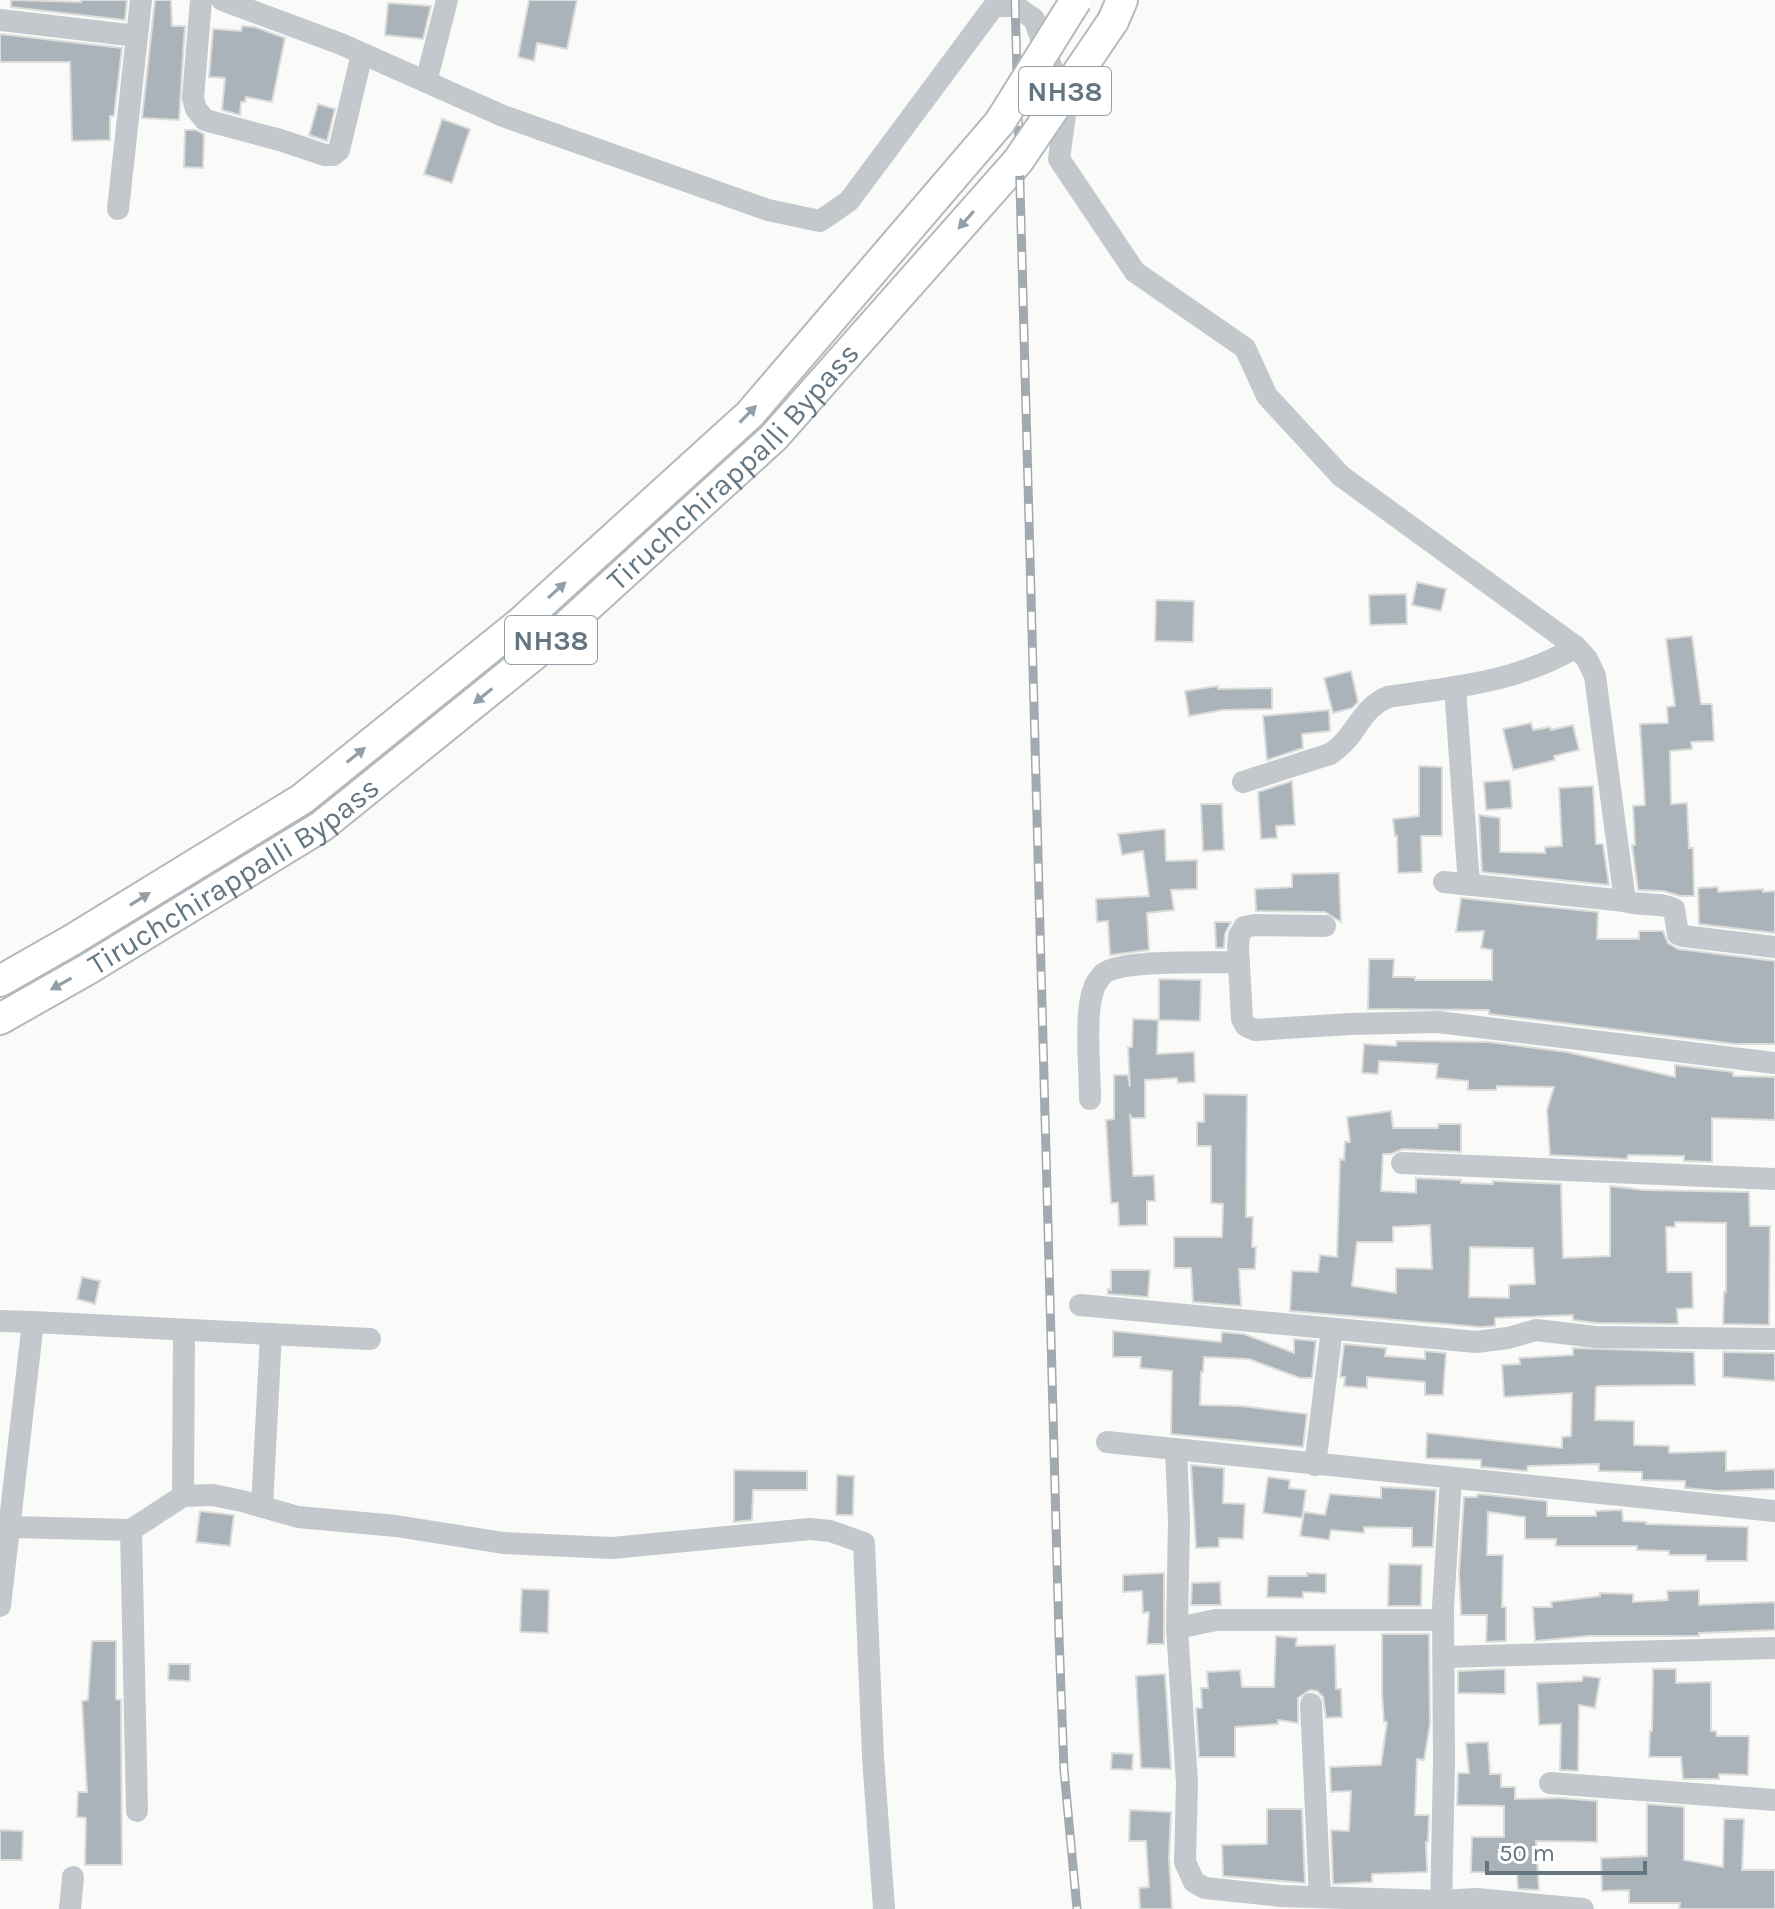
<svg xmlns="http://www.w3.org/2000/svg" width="1775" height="1909" font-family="Karla,sans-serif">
	<rect width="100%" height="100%" fill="#fafaf8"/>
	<g fill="#aab3b9" stroke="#dcdcda" stroke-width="2" fill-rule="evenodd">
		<polygon points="11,0 81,2 81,0 127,0 125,20 11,7"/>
		<polygon points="155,0 171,0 172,26 185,26 179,120 142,118"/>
		<polygon points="529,0 577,0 567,49 537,43 534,61 518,57"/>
		<polygon points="388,3 431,6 423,39 385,35"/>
		<polygon points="242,26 255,27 285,38 272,102 246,97 245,102 241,102 240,115 222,110 225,78 209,77 213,29 241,31"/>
		<polygon points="0,34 122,48 114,116 110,116 110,140 72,141 70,62 0,62"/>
		<polygon points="318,104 335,109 327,141 309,135"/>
		<polygon points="442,119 470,129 452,183 424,174"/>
		<polygon points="185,130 196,130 204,134 203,168 184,167"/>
		<polygon points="1417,582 1446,589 1441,611 1412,605"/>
		<polygon points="1406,594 1407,624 1370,625 1369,595"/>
		<polygon points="1156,600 1194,601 1193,642 1155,641"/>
		<polygon points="1692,636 1701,704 1712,704 1714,741 1691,742 1692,749 1670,751 1671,804 1687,803 1689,848 1693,848 1694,896 1680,896 1664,891 1638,890 1632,845 1635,845 1633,806 1645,805 1640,724 1668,723 1667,707 1675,706 1666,639"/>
		<polygon points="1351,671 1358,702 1352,708 1333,713 1324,678"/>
		<polygon points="1218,686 1218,689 1272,688 1272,709 1223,710 1189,716 1185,691"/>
		<polygon points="1329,710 1330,731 1302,734 1303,748 1267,760 1263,716"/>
		<polygon points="1531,723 1533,730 1550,727 1551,730 1573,725 1579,750 1554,756 1555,760 1513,770 1503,729"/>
		<polygon points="1419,766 1442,767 1442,836 1421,836 1422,872 1398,873 1397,836 1395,836 1393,819 1419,816"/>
		<polygon points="1510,780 1512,808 1486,810 1484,782"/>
		<polygon points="1292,781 1295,825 1276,826 1277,838 1261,839 1258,792"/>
		<polygon points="1593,786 1596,844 1603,844 1609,885 1482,872 1479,815 1500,818 1500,852 1545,853 1545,847 1562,846 1559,788"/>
		<polygon points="1201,804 1222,804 1224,850 1203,851"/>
		<polygon points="1165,829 1166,861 1197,860 1197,889 1171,890 1174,910 1147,913 1149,950 1110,955 1108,921 1097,922 1096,899 1149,896 1143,851 1122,855 1118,834"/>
		<polygon points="1339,873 1341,922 1325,912 1256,911 1255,889 1292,887 1292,874"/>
		<polygon points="1718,887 1718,892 1763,889 1763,892 1775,891 1775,933 1699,924 1698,888"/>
		<polygon points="1461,898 1598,912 1597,939 1639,939 1639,931 1663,931 1668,943 1678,949 1775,961 1775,1044 1735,1044 1489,1014 1489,1010 1368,1009 1369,959 1394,959 1393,977 1415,977 1415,980 1492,980 1492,950 1481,948 1484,931 1456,932"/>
		<polygon points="1215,922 1231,922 1225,934 1224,948 1216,948"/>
		<polygon points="1159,979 1201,980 1200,1021 1159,1020"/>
		<polygon points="1133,1019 1158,1020 1157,1054 1194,1052 1195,1082 1178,1083 1177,1078 1145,1080 1145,1118 1131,1118 1130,1114 1133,1176 1154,1175 1155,1201 1147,1201 1147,1225 1119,1226 1118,1203 1111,1203 1106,1120 1114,1119 1114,1075 1128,1075 1130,1087 1128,1047 1132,1047"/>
		<polygon points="1397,1041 1489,1042 1567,1052 1675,1077 1675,1065 1733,1072 1733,1076 1775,1077 1775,1120 1712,1118 1712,1162 1684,1161 1684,1156 1628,1155 1627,1159 1550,1155 1547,1110 1554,1087 1497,1086 1496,1090 1468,1090 1468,1081 1436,1078 1438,1064 1379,1061 1378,1074 1362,1073 1364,1044 1396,1046"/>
		<polygon points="1204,1094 1247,1095 1246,1217 1253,1217 1252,1247 1256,1247 1255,1269 1239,1269 1241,1306 1193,1302 1191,1268 1174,1268 1174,1237 1222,1237 1223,1204 1211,1203 1211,1146 1197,1146 1197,1122 1204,1122"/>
		<path d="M1391 1111 1393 1128H1438V1124H1461V1152L1403 1149 1391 1154H1383L1381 1191 1416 1193V1178L1461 1180V1183L1493 1184V1181L1561 1184 1563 1258 1610 1256V1186L1643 1190 1749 1192 1750 1226H1770L1769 1325 1723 1324 1724 1292H1726V1223L1675 1222V1227H1666L1667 1272H1692L1693 1308 1677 1309 1678 1324 1597 1323 1573 1320V1315L1495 1318V1326L1481 1327 1290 1311 1292 1271 1318 1272 1320 1255 1337 1257 1340 1159 1344 1160 1345 1142H1350L1347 1117ZM1430 1225 1432 1269 1396 1268V1293L1352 1286 1357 1242H1393V1227ZM1470 1247 1533 1248 1535 1284 1509 1285V1298L1469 1297Z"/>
		<polygon points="1111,1270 1150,1270 1148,1297 1108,1294 1108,1289 1111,1290"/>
		<polygon points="82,1277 100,1281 95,1304 77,1299"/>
		<polygon points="1113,1331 1221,1342 1222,1332 1244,1334 1294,1353 1294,1339 1316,1341 1312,1378 1300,1378 1249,1359 1204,1357 1203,1372 1201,1372 1200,1405 1241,1406 1307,1414 1303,1447 1171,1434 1172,1371 1140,1368 1141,1357 1113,1357"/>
		<polygon points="1344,1344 1386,1348 1385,1356 1425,1359 1425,1351 1446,1353 1443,1395 1425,1395 1425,1382 1367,1377 1367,1388 1344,1386 1345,1377 1340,1377"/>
		<polygon points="1573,1348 1694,1352 1695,1385 1599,1386 1596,1387 1595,1420 1634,1421 1634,1445 1669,1446 1669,1453 1726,1451 1726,1471 1775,1469 1775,1489 1719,1491 1685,1488 1685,1481 1642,1480 1642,1472 1599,1471 1599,1464 1528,1466 1527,1471 1481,1467 1481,1460 1426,1458 1427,1433 1562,1448 1562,1437 1571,1436 1572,1393 1504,1397 1502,1365 1520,1364 1519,1358 1573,1355"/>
		<polygon points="1723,1352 1775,1353 1775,1381 1723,1377"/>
		<polygon points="1191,1465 1224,1468 1223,1503 1245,1504 1243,1539 1219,1538 1219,1547 1196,1548"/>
		<polygon points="734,1470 807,1471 807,1490 753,1490 752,1520 734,1522"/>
		<polygon points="837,1475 854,1476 853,1515 836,1515"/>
		<polygon points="1268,1477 1290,1480 1289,1488 1306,1490 1302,1518 1263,1513"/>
		<polygon points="1381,1487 1436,1490 1433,1547 1412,1547 1412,1528 1364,1527 1364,1533 1331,1530 1329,1540 1300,1536 1304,1512 1325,1515 1330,1494 1381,1498"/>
		<polygon points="1478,1494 1547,1501 1547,1516 1596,1516 1596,1511 1622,1510 1623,1521 1646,1522 1646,1524 1748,1527 1747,1561 1706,1561 1706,1555 1669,1555 1669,1551 1637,1550 1637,1546 1556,1546 1556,1539 1525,1539 1525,1517 1488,1512 1487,1555 1503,1555 1502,1607 1506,1607 1506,1641 1486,1642 1487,1615 1461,1615 1459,1573 1464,1497 1477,1497"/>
		<polygon points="200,1511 234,1515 230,1546 196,1542"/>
		<polygon points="1389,1564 1422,1565 1421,1606 1388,1606"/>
		<polygon points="1164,1573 1164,1644 1147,1644 1149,1612 1143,1613 1142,1591 1123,1592 1123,1575"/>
		<polygon points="1307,1573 1326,1574 1326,1593 1303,1592 1303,1598 1267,1597 1268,1576 1307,1576"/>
		<polygon points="1220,1582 1221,1605 1191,1605 1192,1583"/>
		<polygon points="522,1589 549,1590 548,1633 520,1632"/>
		<polygon points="1699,1590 1699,1605 1775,1602 1775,1630 1699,1633 1699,1636 1588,1636 1535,1641 1533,1607 1552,1607 1551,1602 1600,1596 1600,1593 1633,1594 1633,1602 1668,1600 1667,1591"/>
		<polygon points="1382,1634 1429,1634 1430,1724 1424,1760 1417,1759 1415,1815 1429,1815 1428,1842 1426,1842 1427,1872 1372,1874 1372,1882 1333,1884 1331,1830 1349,1831 1351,1791 1331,1792 1330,1767 1381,1765 1387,1722 1384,1722 1382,1693"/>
		<polygon points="1276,1636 1297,1638 1296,1646 1335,1645 1336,1689 1341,1689 1342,1717 1326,1718 1323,1697 1317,1691 1310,1690 1298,1698 1298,1723 1278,1720 1278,1724 1235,1727 1235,1757 1199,1757 1196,1708 1202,1708 1201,1688 1208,1688 1207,1672 1240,1670 1242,1687 1274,1687"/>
		<polygon points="92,1641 116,1641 116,1699 121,1700 122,1865 85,1865 86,1818 77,1817 78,1792 87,1792 82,1701 88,1700"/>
		<polygon points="169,1664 190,1664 190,1681 168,1680"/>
		<polygon points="1505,1669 1505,1694 1458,1693 1458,1671"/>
		<polygon points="1653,1669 1676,1669 1676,1683 1711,1682 1711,1731 1716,1731 1717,1736 1749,1736 1748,1775 1719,1774 1719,1779 1683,1779 1681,1757 1649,1757 1650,1731 1652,1731"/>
		<polygon points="1165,1674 1171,1769 1141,1768 1136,1676"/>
		<polygon points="1583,1676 1600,1678 1595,1708 1579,1705 1578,1771 1560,1770 1561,1724 1539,1725 1537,1683 1582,1681"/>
		<polygon points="1488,1742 1490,1774 1501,1774 1501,1787 1515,1787 1515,1799 1560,1798 1597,1801 1597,1842 1536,1841 1539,1890 1518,1889 1517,1873 1471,1872 1472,1837 1504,1837 1504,1806 1457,1805 1458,1773 1469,1773 1466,1743"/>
		<polygon points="1112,1753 1133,1754 1132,1770 1111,1769"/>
		<polygon points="1647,1804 1684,1807 1684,1860 1723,1867 1724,1819 1744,1819 1742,1870 1775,1870 1775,1909 1679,1909 1680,1903 1629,1903 1629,1890 1602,1891 1601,1858 1647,1856"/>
		<polygon points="1267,1809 1302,1809 1305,1883 1223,1876 1222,1845 1267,1844"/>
		<polygon points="1130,1810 1171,1812 1169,1858 1172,1909 1140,1909 1139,1888 1149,1887 1146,1841 1129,1841"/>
		<polygon points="0,1830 23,1831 22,1860 0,1860"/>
	</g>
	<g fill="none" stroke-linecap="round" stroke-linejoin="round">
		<defs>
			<g id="highway">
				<polyline points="1113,21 1122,0"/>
				<polyline points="0,981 72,940 302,799 519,624 750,414 1000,122"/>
				<path id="s1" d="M0 1019 88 969 322 826 541 649 774 437 1018 161"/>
			</g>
		</defs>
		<use href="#highway" stroke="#b4b9bd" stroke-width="34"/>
		<g stroke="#c3c8cc" stroke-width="22">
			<polyline points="201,0 193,98 196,109 205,120 280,140 325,155 333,155 339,150 362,54"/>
			<path d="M222 0 341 44 503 116 768 210 820 221 849 201 994 6H1015L1034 19 1066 107 1059 159 1135 272 1245 348 1267 396 1341 476 1576 647 1587 659 1595 676 1625 901C1640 907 1659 901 1674 909L1678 934 1683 936 1775 947"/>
			<polyline points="0,20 137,36"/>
			<polyline points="426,82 447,0"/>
			<polyline points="118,209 141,0"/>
			<polyline points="1455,687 1469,885"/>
			<path d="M1243 782 1330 754C1357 737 1359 709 1388 697 1454 687 1518 682 1576 647"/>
			<polyline points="1444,882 1625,901"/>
			<polyline points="1325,926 1255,925 1244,927 1239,936 1238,947 1242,1019 1246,1026 1255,1030 1350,1024 1438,1022 1775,1063"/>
			<path d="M1090 1099C1090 1070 1084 1013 1094 988 1095 984 1101 976 1104 973 1124 959 1211 963 1239 962"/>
			<polyline points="1402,1163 1775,1179"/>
			<polyline points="1080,1305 1476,1342 1508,1338 1536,1330 1596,1337 1775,1339"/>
			<polyline points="0,1321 33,1322 0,1606"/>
			<polyline points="33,1322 370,1339"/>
			<polyline points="1107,1442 1775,1511"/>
			<polyline points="1176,1450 1179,1521 1177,1628 1187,1783 1185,1862 1194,1882 1205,1888 1281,1896 1441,1901 1476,1899 1583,1909"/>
			<polyline points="1315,1465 1332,1329"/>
			<polyline points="183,1496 184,1330"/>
			<polyline points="262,1507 271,1334"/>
			<polyline points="10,1527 131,1530 183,1496 213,1495 242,1501 298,1517 396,1526 503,1543 612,1548 810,1529 830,1531 864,1543 873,1757 884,1909"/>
			<polyline points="131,1530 137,1811"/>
			<polyline points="1177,1628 1216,1620 1443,1620"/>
			<polyline points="1444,1657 1775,1648"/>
			<polyline points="1311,1704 1320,1897"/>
			<polyline points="1550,1783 1775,1800"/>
			<polyline points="70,1909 73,1877"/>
			<polyline points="1441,1909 1444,1763 1443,1607 1451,1479"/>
		</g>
		<use href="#highway" stroke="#fff" stroke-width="30"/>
		<defs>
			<polyline id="rail" points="1015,0 1059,1636 1064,1770 1077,1909"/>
		</defs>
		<use href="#rail" stroke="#a2aab0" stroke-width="9"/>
		<use href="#rail" stroke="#fff" stroke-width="6" stroke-dasharray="18" stroke-linecap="butt"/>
		<defs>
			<g id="highway-bridge">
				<polyline points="1000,122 1076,0"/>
				<polyline points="1018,161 1113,21"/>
			</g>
		</defs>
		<use href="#highway-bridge" stroke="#b4b9bd" stroke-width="34" stroke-linecap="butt"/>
		<use href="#highway-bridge" stroke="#fff" stroke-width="30"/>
	</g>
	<defs><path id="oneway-solid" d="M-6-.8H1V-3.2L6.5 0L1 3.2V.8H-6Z" transform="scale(2)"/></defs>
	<g fill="#939fa8">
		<use href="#oneway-solid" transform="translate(966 220) rotate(131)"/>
		<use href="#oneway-solid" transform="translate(748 414) rotate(-46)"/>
		<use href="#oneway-solid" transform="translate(557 590) rotate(-42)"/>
		<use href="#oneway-solid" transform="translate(483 696) rotate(141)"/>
		<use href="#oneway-solid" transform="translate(356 755) rotate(-39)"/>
		<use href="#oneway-solid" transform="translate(140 899) rotate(-32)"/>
		<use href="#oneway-solid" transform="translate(61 984) rotate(151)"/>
	</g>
	<g text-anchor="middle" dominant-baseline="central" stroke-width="8" stroke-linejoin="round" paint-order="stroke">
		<g fill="#fff" stroke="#939fa8" stroke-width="2">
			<rect x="1019" y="67" width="92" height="48" rx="6"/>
			<rect x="505" y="616" width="92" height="48" rx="6"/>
		</g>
		<g font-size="28" font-weight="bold" fill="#657683">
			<text x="1065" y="91">NH38</text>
			<text x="551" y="640">NH38</text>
		</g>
		<g font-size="30" fill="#657683" stroke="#fff">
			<text stroke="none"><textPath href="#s1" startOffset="922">Tiruchchirappalli Bypass</textPath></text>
			<text stroke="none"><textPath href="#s1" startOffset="274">Tiruchchirappalli Bypass</textPath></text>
		</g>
	</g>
	<path d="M1487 1861v12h158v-12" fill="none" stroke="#657683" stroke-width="4"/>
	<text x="1499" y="1861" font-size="24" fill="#657683" stroke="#ffffff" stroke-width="6" paint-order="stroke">50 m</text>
</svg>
